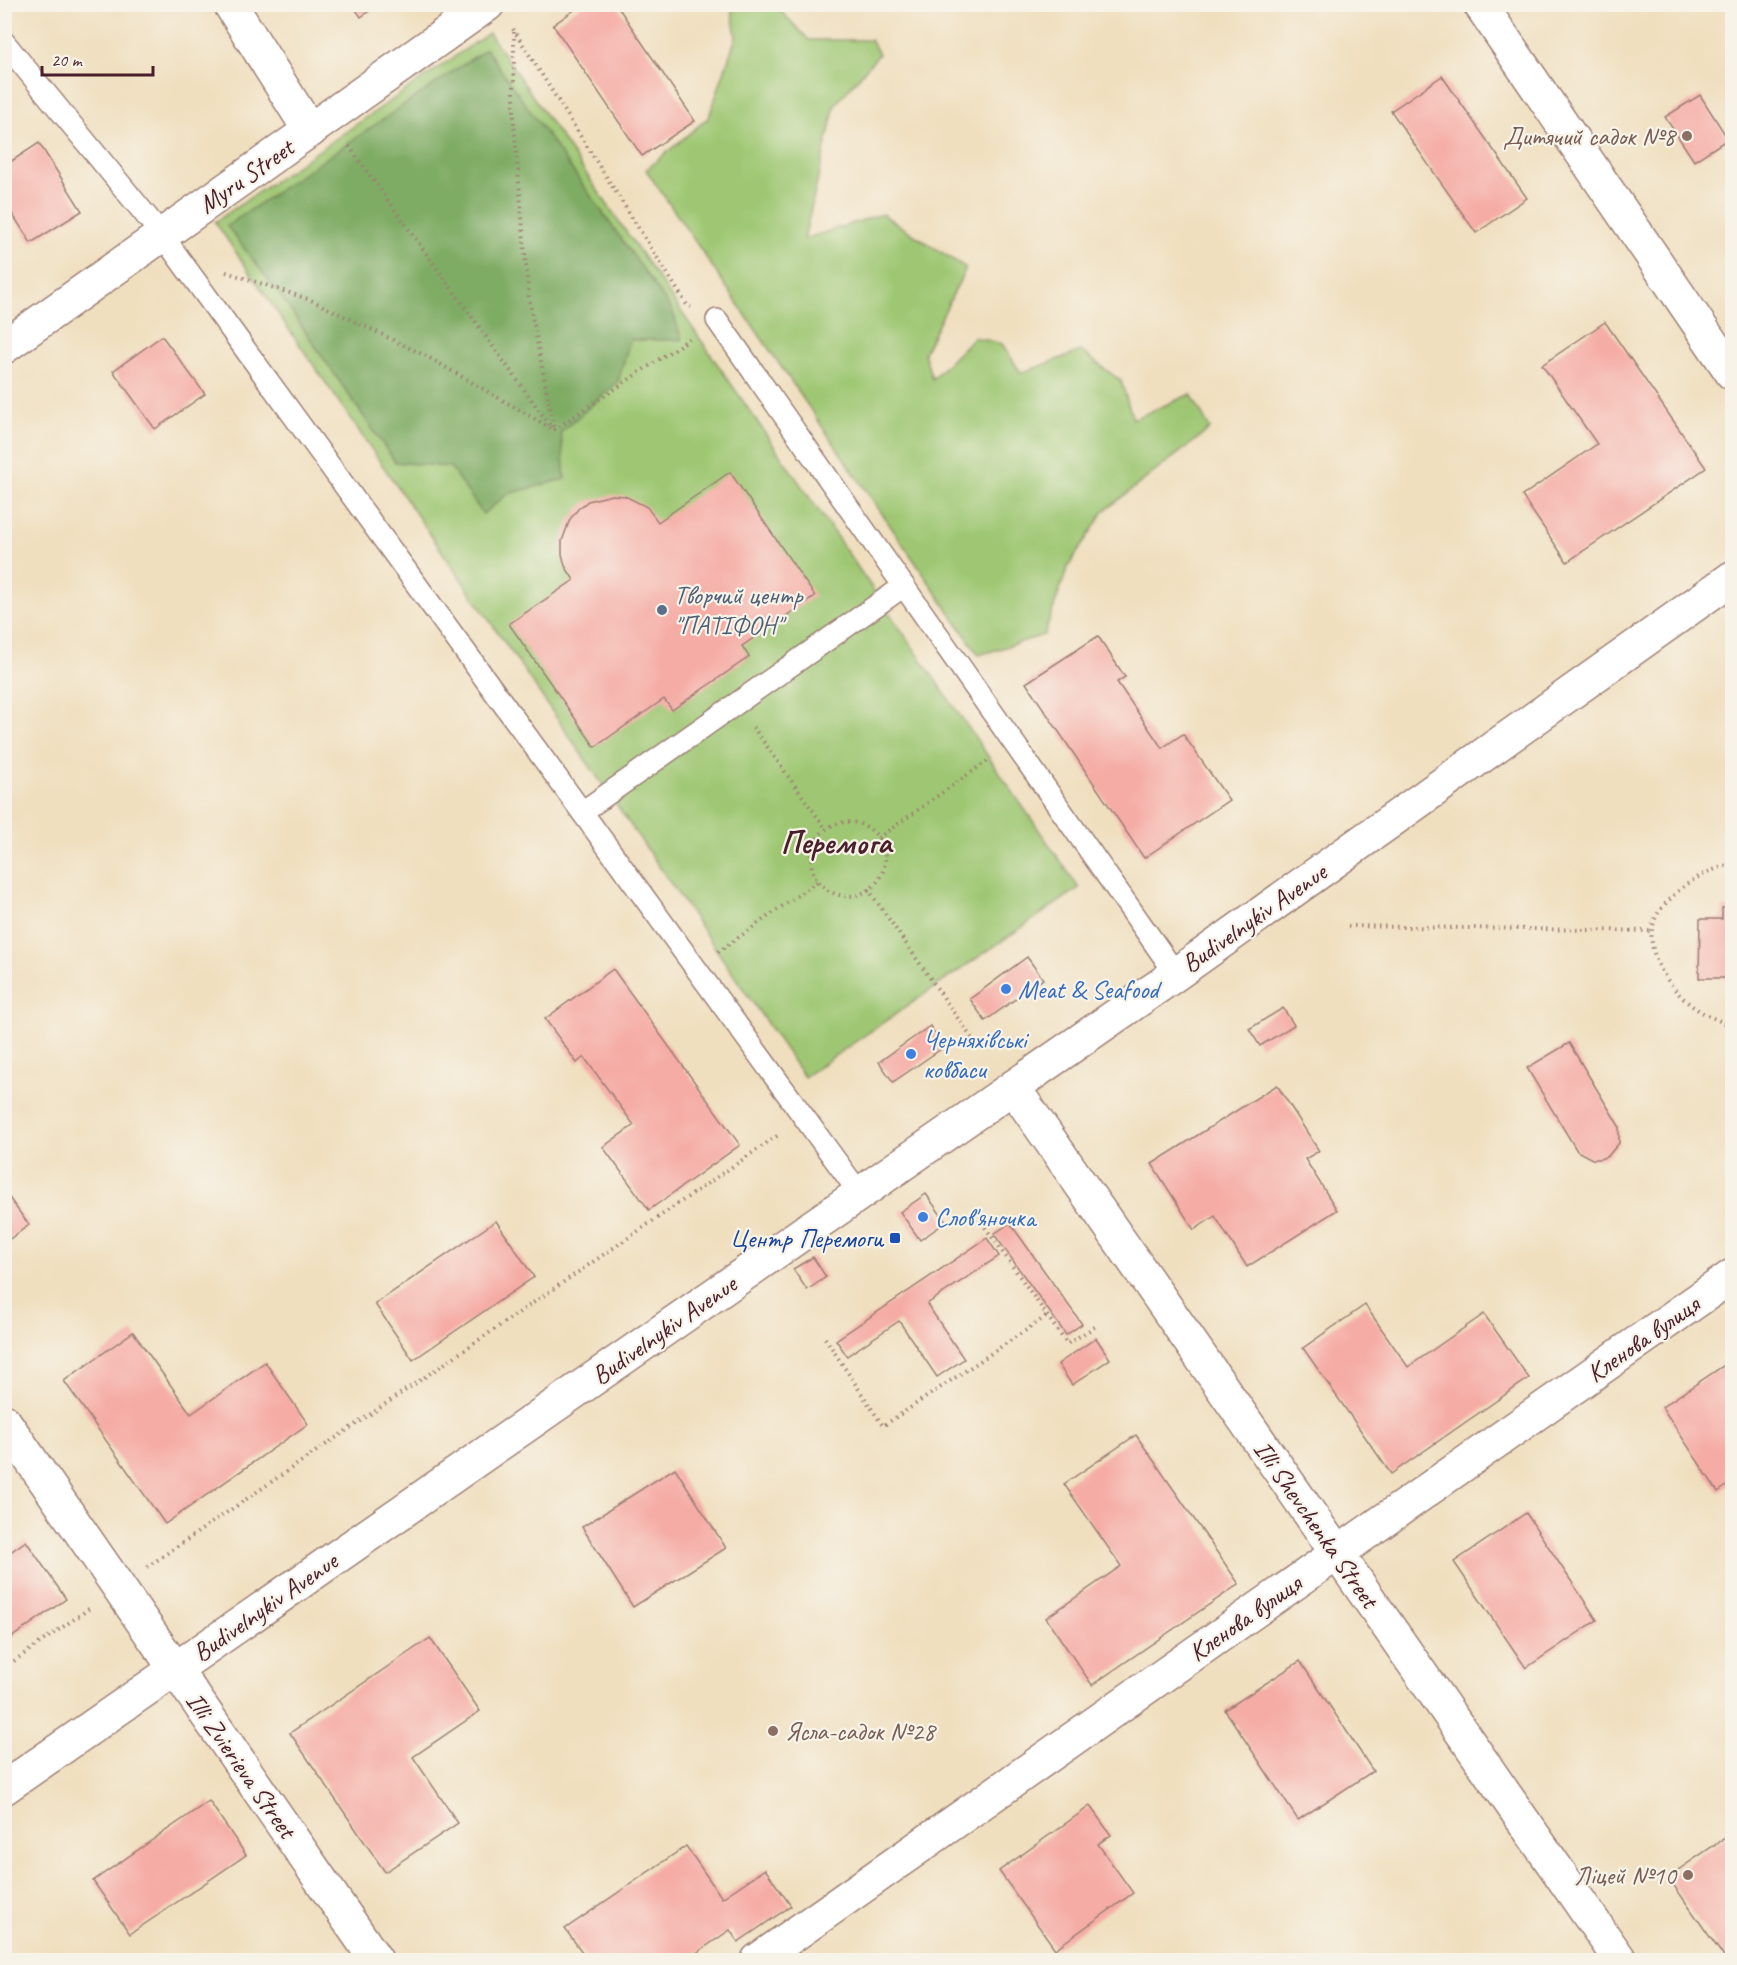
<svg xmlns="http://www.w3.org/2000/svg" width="1737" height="1965" font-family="Caveat,sans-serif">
	<rect width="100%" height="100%" fill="#f7f3e8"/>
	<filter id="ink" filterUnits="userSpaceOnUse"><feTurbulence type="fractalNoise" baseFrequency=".0167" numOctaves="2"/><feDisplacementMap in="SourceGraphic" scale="12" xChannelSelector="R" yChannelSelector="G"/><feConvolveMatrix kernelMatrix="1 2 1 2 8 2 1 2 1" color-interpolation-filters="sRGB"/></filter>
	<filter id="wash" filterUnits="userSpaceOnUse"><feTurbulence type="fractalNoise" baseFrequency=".008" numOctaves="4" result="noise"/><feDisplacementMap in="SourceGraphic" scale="24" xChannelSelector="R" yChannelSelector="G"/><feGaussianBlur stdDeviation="1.35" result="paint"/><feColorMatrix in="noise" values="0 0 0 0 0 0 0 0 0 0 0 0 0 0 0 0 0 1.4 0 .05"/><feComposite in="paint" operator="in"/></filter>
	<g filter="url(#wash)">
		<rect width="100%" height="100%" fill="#f0dfbf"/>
		<g fill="#9fc773" stroke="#74734f" stroke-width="1.5">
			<polygon points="731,5 775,5 809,40 871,40 879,54 835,105 804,239 882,214 966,268 924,353 932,379 974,337 1002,344 1021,373 1081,351 1121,381 1133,419 1191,394 1210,429 1104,511 1068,567 1044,635 979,655 646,170 709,117 736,37"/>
			<polygon points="489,33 1079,888 804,1077 215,222"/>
		</g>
		<polygon fill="#7fac65" stroke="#646648" stroke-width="1.5" points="486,49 672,310 682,340 630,340 618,382 561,432 565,479 508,494 483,514 450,467 395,462 280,295 227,226"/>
		<g id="blocks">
			<g fill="#f5aca5">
				<polygon points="352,4 379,4 361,17"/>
				<polygon points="583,4 616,4 695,121 642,156 553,25"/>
				<polygon points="1442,76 1527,198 1476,233 1391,111"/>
				<polygon points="1700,95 1728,139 1694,161 1665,117"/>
				<polygon points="39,143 82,211 31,243 4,201 4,166"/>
				<polygon points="1605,322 1706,468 1567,562 1522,496 1597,444 1542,365"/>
				<polygon points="162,336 205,394 155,429 113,371"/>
				<polygon points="730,472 815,596 742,646 749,657 672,710 664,699 595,747 509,624 574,580 565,566 562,554 562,541 570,519 578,509 588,501 612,495 625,496 647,507 658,522"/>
				<polygon points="1098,636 1125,677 1117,682 1162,748 1183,734 1229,800 1144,858 1026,683"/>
				<polygon points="1722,908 1732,908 1732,978 1699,978 1700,919 1722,919"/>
				<polygon points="1027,957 1043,979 985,1021 970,999"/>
				<polygon points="613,969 740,1145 649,1210 603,1147 634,1125 584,1057 577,1063 545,1019"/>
				<polygon points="1283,1008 1294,1025 1260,1046 1249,1029"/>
				<polygon points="930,1026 944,1047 893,1082 879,1062"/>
				<polygon points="1569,1043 1619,1126 1619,1143 1608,1156 1600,1159 1592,1159 1577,1151 1527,1068"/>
				<polygon points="1277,1085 1319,1151 1305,1159 1337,1210 1247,1267 1215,1216 1194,1230 1152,1164"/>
				<polygon points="4,1191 29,1225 4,1243"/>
				<polygon points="926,1194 946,1222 920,1240 900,1212"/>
				<polygon points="496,1221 534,1277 413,1360 375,1304"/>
				<polygon points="1010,1223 1082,1324 1066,1335 994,1234"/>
				<polygon points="987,1238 999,1256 927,1304 964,1359 937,1377 899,1321 847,1356 836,1340"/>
				<polygon points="813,1257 826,1277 807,1290 793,1269"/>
				<polygon points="1365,1305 1408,1367 1484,1314 1529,1378 1391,1474 1303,1348"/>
				<polygon points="133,1332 191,1414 265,1362 308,1424 165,1524 64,1381"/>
				<polygon points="1096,1338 1110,1359 1072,1385 1058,1364"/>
				<polygon points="1732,1360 1732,1482 1718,1492 1662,1407"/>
				<polygon points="1136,1435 1239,1584 1092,1685 1046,1618 1121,1566 1064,1484"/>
				<polygon points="675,1468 726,1548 633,1607 582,1527"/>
				<polygon points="1526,1513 1597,1620 1526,1668 1454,1562"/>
				<polygon points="26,1541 66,1599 5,1642 5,1556"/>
				<polygon points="430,1638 480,1711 413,1757 458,1823 385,1872 290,1733"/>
				<polygon points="1300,1661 1373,1771 1298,1820 1225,1710"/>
				<polygon points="209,1801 246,1855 130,1934 93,1881"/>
				<polygon points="1090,1806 1111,1835 1098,1844 1133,1893 1055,1949 999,1871"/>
				<polygon points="1732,1833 1732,1960 1726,1960 1668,1877"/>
				<polygon points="686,1846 722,1898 765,1869 791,1906 738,1942 730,1930 686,1960 588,1960 565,1929"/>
			</g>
		</g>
	</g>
	<g filter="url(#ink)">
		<use href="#blocks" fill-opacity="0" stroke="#9d7f75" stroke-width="1.5"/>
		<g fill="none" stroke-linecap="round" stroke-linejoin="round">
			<defs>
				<g id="service">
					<polyline points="4,42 162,235 860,1194"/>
					<polyline points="717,320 1176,974"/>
					<polyline points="582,812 904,586"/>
				</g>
				<g id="minor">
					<polyline points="230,4 310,131"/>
					<polyline points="4,347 488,4"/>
					<polyline points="1013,1087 1620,1960"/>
					<polyline points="4,1421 376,1960"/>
					<polyline points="758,1960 1732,1276"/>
				</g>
				<g id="tertiary">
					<polyline points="1480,4 1732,373"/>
					<polyline points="4,1788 1176,974 1732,578"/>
				</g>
			</defs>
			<use href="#service" stroke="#9d7f75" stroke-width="24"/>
			<use href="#minor" stroke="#9d7f75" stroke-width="36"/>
			<use href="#tertiary" stroke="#9d7f75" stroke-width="36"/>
			<g stroke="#9d7f75" stroke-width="4" stroke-dasharray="1.5 4.5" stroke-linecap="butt">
				<polyline points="513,29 687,305 691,307"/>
				<polyline points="514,32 514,124 529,299 554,430"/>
				<polyline points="349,146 551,427"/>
				<polyline points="226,272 311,300 426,356 554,430"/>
				<polyline points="554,430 692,337"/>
				<polyline points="753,727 826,829"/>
				<circle cx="848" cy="859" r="37"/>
				<polyline points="878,838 990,759"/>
				<path d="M1732 864C1711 869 1693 878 1676 893 1668 901 1657 911 1654 922 1643 953 1671 991 1695 1008 1707 1016 1720 1021 1732 1026"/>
				<polyline points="868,889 973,1040"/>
				<polyline points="1348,926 1652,931"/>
				<polyline points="718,952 818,881"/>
				<polyline points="985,1227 1067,1344 1096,1326"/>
				<polyline points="825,1338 883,1426 1047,1316"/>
				<polyline points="147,1567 780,1134"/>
				<polyline points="4,1668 90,1608"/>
			</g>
			<use href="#service" stroke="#fff" stroke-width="21"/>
			<use href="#minor" stroke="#fff" stroke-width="33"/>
			<use href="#tertiary" stroke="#fff" stroke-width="33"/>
		</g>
	</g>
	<g fill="#8d6e63" stroke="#f7f3e8" stroke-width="2">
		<circle cx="1687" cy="136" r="6"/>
		<circle cx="773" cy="1731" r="6"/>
		<circle cx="1688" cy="1875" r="6"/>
	</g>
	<circle fill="#5c6f8a" stroke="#f7f3e8" stroke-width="2" cx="662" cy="610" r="6"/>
	<g fill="#3f7fe0" stroke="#f7f3e8" stroke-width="2">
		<circle cx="1006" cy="989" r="6"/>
		<circle cx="911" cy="1054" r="6"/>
		<circle cx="923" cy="1217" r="6"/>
	</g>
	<rect fill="#1a4fb4" stroke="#f7f3e8" stroke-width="2" x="889" y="1232" width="12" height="12" rx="3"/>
	<g text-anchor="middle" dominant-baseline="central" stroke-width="4.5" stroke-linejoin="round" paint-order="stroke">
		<g font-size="26" fill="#785e54" stroke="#f7f3e8" text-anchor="end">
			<text x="1675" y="136">Дитячий садок №8</text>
			<text x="785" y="1731" text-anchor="start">Ясла-садок №28</text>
			<text x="1676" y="1875">Ліцей №10</text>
		</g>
		<g font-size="26" fill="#4a1f2b" stroke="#f7f3e8">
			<text transform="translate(246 176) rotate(-35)">Myru Street</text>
			<text transform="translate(1254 918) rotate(-35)">Budivelnykiv Avenue</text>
			<text transform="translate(664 1330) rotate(-35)">Budivelnykiv Avenue</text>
			<text transform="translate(1643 1339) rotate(-35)">Кленова вулиця</text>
			<text transform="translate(1316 1524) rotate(55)">Illi Shevchenka Street</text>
			<text transform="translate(265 1607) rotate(-35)">Budivelnykiv Avenue</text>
			<text transform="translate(1245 1618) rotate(-35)">Кленова вулиця</text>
			<text transform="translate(241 1765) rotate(55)">Illi Zvierieva Street</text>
		</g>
		<g font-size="26" fill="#4e5e75" stroke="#f7f3e8" text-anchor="start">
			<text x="674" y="595">Творчий центр<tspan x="674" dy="30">"ПАТІФОН"</tspan></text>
		</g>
		<g font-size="26" fill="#366cbe" stroke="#f7f3e8" text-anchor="start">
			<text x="1018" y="989">Meat &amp; Seafood</text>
			<text x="923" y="1039">Черняхівські<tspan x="923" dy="30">ковбаси</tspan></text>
			<text x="935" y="1217">Слов'яночка</text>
		</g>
		<g font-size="26" fill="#164399" stroke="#f7f3e8" text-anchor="end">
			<text x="883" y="1238">Центр Перемоги</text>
		</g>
		<g font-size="32" font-weight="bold" fill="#4a1f2b" stroke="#f7f3e8">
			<text x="836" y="842">Перемога</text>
		</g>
	</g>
	<rect width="1737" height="1965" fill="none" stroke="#f7f3e8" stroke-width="24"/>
	<path d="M42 66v9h111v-9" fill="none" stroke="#4a1f2b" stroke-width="3"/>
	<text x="51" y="66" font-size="18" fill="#4a1f2b" stroke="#f7f3e8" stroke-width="4.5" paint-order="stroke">20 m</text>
</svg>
